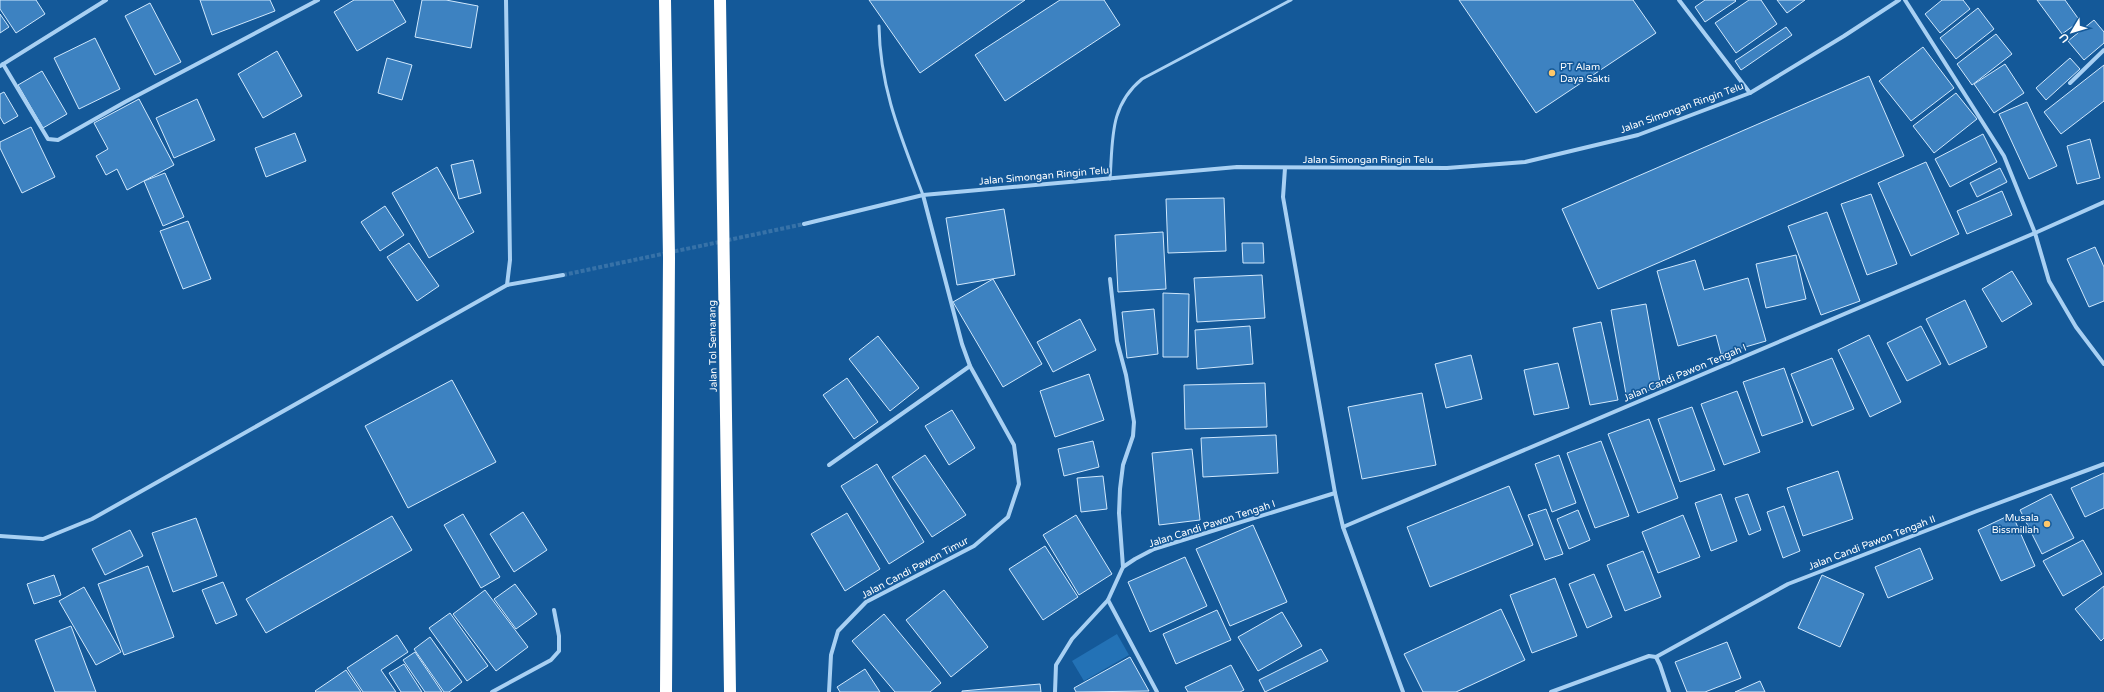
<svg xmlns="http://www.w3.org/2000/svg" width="2104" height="692" font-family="'Varela Round',sans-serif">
	<rect width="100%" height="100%" fill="#145999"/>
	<polygon fill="#2372b6" points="1117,634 1129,655 1084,681 1072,661"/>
	<g fill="#3d82c1" stroke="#d0e8fd">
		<polygon points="0,0 36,0 45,14 16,33 0,9"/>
		<polygon points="200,0 270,0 275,11 212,35"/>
		<polygon points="354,0 393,0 406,22 357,51 334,12"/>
		<polygon points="422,0 446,0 478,6 471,48 415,37"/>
		<polygon points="869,0 1025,0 920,73"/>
		<polygon points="1060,0 1104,0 1120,25 1005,101 975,55"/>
		<polygon points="1459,0 1633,0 1656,33 1536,113"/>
		<polygon points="1705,0 1735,0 1736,1 1705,22 1695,7"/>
		<polygon points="1749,0 1761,0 1777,24 1736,53 1715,23"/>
		<polygon points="1777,0 1805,0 1787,13"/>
		<polygon points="1942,0 1963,0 1970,9 1940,33 1925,14"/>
		<polygon points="2037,0 2065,0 2080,21 2062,34"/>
		<polygon points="150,3 181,62 155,75 125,16"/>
		<polygon points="1978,8 1994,29 1956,59 1940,38"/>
		<polygon points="0,14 9,27 0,33"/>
		<polygon points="2094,20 2104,32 2104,43 2084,60 2068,41"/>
		<polygon points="1786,27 1792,35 1741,70 1735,61"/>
		<polygon points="1996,34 2012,54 1972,85 1957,64"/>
		<polygon points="95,38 120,89 79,109 54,58"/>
		<polygon points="1923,47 1954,88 1911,121 1879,81"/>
		<polygon points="277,51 302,96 263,118 238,74"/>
		<polygon points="387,58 412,65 402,100 378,93"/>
		<polygon points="2070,58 2080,69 2046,100 2036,88"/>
		<polygon points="2005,64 2024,93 1994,113 1974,84"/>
		<polygon points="2104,65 2104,101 2061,134 2044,112"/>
		<polygon points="42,71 67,114 43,128 18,85"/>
		<polygon points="1869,76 1904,156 1598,289 1562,209"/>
		<polygon points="4,92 18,116 4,124 0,117 0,94"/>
		<polygon points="1956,93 1977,119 1934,153 1913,126"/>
		<polygon points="139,99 174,165 127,190 117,169 106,175 96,156 108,149 94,123"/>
		<polygon points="197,99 215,140 174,158 156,118"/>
		<polygon points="2027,102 2057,166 2029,179 1999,114"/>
		<polygon points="31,127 55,177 22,193 0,148 0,142"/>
		<polygon points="295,133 306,161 266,177 255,148"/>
		<polygon points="1983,134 1997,162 1950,187 1935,159"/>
		<polygon points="2090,139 2100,178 2077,184 2067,146"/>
		<polygon points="473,160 481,193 459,199 451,165"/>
		<polygon points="1926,162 1959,234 1911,256 1878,183"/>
		<polygon points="437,167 474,232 429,258 392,193"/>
		<polygon points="2000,168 2007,182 1977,197 1970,183"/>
		<polygon points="165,173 184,217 163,226 144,181"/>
		<polygon points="2002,191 2012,215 1967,234 1957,211"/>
		<polygon points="1871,194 1897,264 1867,275 1841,204"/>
		<polygon points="1224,198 1226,251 1168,253 1166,199"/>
		<polygon points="385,206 404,235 380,251 361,222"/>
		<polygon points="1004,209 1015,275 957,285 946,218"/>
		<polygon points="1827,212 1860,301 1821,315 1788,226"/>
		<polygon points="188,221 211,279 183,289 160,231"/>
		<polygon points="1163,232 1166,289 1118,292 1115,235"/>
		<polygon points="409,243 439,286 417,301 387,257"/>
		<polygon points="1242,243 1263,243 1264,263 1243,263"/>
		<polygon points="2095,247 2104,267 2104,301 2089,307 2067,259"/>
		<polygon points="1796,255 1806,299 1766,308 1756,264"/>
		<polygon points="1695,260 1704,290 1748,278 1766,341 1721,354 1716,335 1678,346 1657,271"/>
		<polygon points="2012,271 2032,304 2002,322 1982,289"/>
		<polygon points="1262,275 1265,318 1197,322 1194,278"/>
		<polygon points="993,279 1042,364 1003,387 953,302"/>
		<polygon points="1163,293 1189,294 1188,357 1163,357"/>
		<polygon points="1965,300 1987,347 1949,365 1926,319"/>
		<polygon points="1646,304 1661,388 1626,394 1611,310"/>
		<polygon points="1154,309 1158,354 1127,358 1122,312"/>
		<polygon points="1080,319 1096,350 1053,372 1037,342"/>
		<polygon points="1601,322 1618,400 1590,405 1573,328"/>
		<polygon points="1250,326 1253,364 1197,369 1195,330"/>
		<polygon points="1921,326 1941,364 1907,381 1887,343"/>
		<polygon points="1869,335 1901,402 1870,417 1838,350"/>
		<polygon points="878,336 919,388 890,411 849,359"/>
		<polygon points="1471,355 1482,399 1446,408 1435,364"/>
		<polygon points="1832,358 1854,409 1812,426 1791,374"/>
		<polygon points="1558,363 1569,408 1534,415 1524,370"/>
		<polygon points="1784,368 1803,422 1762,436 1743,382"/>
		<polygon points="1089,374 1104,420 1055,437 1040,391"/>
		<polygon points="847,378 878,422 854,439 823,395"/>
		<polygon points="452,380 496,462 408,508 365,426"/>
		<polygon points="1265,383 1267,427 1185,429 1184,385"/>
		<polygon points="1737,391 1760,452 1724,465 1701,404"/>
		<polygon points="1422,393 1436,465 1362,479 1348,407"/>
		<polygon points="1692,407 1715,470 1680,482 1658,419"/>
		<polygon points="952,410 975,448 949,465 925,426"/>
		<polygon points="1649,419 1678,498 1638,513 1608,434"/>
		<polygon points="1276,435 1278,473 1203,477 1201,438"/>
		<polygon points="1093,441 1099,467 1064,476 1058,449"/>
		<polygon points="1601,441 1629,516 1595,528 1567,453"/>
		<polygon points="1192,449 1200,520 1159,525 1152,453"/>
		<polygon points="925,455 966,515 932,537 892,477"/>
		<polygon points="1559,455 1576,503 1552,512 1535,464"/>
		<polygon points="877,464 924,542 889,564 841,486"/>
		<polygon points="1838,471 1853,519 1803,536 1787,488"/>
		<polygon points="2104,473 2104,508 2085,517 2071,488"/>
		<polygon points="1103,476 1107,509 1081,512 1077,478"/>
		<polygon points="1509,486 1533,545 1430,587 1407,527"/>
		<polygon points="1721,494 1737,541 1711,551 1695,503"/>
		<polygon points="1748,494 1761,530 1749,535 1735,498"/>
		<polygon points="2051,494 2074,538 2042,554 2020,510"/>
		<polygon points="1784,506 1800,551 1783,558 1767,512"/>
		<polygon points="1546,509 1563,554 1545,560 1528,515"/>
		<polygon points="1578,510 1590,540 1569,549 1557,519"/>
		<polygon points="523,512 547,550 514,572 490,534"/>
		<polygon points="847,513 880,569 845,591 811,534"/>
		<polygon points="463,514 500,577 481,588 444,525"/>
		<polygon points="2012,514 2035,566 2001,581 1978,530"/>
		<polygon points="1076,515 1112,574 1079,595 1043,535"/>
		<polygon points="1683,515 1700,557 1658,573 1642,532"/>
		<polygon points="392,516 412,550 266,633 246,599"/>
		<polygon points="196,518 217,576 173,592 152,533"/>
		<polygon points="1253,525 1287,602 1230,626 1196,549"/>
		<polygon points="130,530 143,556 105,575 92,549"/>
		<polygon points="2083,540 2102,574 2063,596 2043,561"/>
		<polygon points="1045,546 1078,597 1043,620 1009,569"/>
		<polygon points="1920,548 1933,579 1888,598 1875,567"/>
		<polygon points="1643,551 1661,597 1625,611 1607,565"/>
		<polygon points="1185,557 1207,606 1150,632 1128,582"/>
		<polygon points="148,566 174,637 124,655 98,584"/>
		<polygon points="1594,574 1612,617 1587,628 1569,584"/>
		<polygon points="54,575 61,595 34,604 27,584"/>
		<polygon points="1822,575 1864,594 1840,647 1798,628"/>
		<polygon points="1555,578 1577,636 1532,653 1510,595"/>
		<polygon points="223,582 237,615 216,624 202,590"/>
		<polygon points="515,584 537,614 516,629 494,599"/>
		<polygon points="2104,586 2104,638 2101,641 2075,609"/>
		<polygon points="84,587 121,652 96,665 59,601"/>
		<polygon points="485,590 528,647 496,671 453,614"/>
		<polygon points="944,590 988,647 951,677 906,620"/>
		<polygon points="1501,609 1525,660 1456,692 1423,692 1404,654"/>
		<polygon points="1217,610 1231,640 1176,664 1163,634"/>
		<polygon points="1282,612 1302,646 1258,671 1238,637"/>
		<polygon points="450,613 488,666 467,681 429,628"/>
		<polygon points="884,614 941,683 930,692 895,692 852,641"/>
		<polygon points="71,626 96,692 55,692 35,640"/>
		<polygon points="397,635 408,652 381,670 396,692 363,692 347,668"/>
		<polygon points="430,637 462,682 449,692 444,692 414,649"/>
		<polygon points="1727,642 1741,678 1705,692 1687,692 1675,662"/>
		<polygon points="1321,649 1328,661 1265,692 1259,680"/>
		<polygon points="415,652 442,692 425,692 403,660"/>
		<polygon points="1130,657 1149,691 1076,692 1074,688"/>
		<polygon points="404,664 422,692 401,692 389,673"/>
		<polygon points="1231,665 1244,690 1240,692 1188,692 1185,687"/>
		<polygon points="865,669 880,692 840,692 837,687"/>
		<polygon points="346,670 361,692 316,692 315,691"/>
		<polygon points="1760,681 1765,692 1735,692"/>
		<polygon points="1040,684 1041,692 962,692 962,691"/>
	</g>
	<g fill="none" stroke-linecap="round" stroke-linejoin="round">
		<polyline stroke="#3772a8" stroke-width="4" stroke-dasharray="4 2" stroke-linecap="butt" points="563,275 804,224"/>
		<g stroke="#a8d0f3" stroke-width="3">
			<path d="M879 26C880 89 901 137 923 195"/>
			<path d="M1110 179C1113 140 1109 106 1142 79L1291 0"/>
		</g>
		<g stroke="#a8d0f3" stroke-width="4">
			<polyline points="506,0 510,260 507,285"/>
			<polyline points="1679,0 1750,93"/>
			<polyline points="1905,0 2004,156 2035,233 2049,281 2076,327 2104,364"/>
			<polyline points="3,64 48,139 58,140 125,102 318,0"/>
			<polyline points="0,66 106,0"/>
			<polyline points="2070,83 2104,50"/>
			<polyline points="1285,168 1283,197 1335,493 1343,527 1403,692"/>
			<polyline points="804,224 923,195 1237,167 1447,168 1525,162 1638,135 1750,93 1844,36 1899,0"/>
			<polyline points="1110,279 1117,341 1126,375 1134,422 1133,436 1123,465 1120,489 1119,513 1123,567"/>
			<polyline points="829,465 970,366"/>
			<polyline points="1343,527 2035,233 2104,202"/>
			<polyline points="0,536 43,539 92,519 507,285 563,275"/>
			<polyline points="1108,600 1157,692"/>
			<polyline points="1656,657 1660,665 1669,692"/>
			<polyline points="492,692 551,660 559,651 559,636 554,610"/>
			<polyline points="829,692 831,655 838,631 866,602 974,546 1008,517 1019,484 1014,445 970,366 962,344 923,195"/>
			<polyline points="1055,692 1056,665 1072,639 1108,600 1123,567 1135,559 1154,549 1335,493"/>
			<polyline points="1551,692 1649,656 1656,657 1788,584 1977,511 2104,464"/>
		</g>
		<g stroke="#fff" stroke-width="12">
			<polyline points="665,0 669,258 666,692"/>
			<polyline points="720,0 730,692"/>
		</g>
	</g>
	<g fill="#ffc86a" stroke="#145999" stroke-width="1.5">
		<circle cx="1552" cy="73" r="4"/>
		<circle cx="2047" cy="524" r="4"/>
	</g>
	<g text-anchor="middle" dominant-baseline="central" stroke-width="3.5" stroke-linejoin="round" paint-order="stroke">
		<g font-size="10" fill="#fff" stroke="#145999" text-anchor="start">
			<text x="1560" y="67">PT Alam<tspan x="1560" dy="12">Daya Sakti</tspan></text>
			<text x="2039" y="518" text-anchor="end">Musala<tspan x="2039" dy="12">Bissmillah</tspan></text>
		</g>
		<g font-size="10" fill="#fff" stroke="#145999">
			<text transform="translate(1682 108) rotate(-20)">Jalan Simongan Ringin Telu</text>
			<text x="1368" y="160">Jalan Simongan Ringin Telu</text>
			<text transform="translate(1044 176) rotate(-5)">Jalan Simongan Ringin Telu</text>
			<text transform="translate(713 346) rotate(-91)">Jalan Tol Semarang</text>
			<text transform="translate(1685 373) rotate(-23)">Jalan Candi Pawon Tengah I</text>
			<text transform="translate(1212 524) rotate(-18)">Jalan Candi Pawon Tengah I</text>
			<text transform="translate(1872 543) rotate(-21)">Jalan Candi Pawon Tengah II</text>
			<text transform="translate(915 568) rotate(-28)">Jalan Candi Pawon Timur</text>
		</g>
	</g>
	<g transform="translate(2072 32) rotate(232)" stroke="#145999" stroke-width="3" paint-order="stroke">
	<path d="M0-3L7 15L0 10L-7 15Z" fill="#ffffff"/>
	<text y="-6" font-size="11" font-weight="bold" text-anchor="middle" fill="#ffffff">U</text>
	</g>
</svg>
